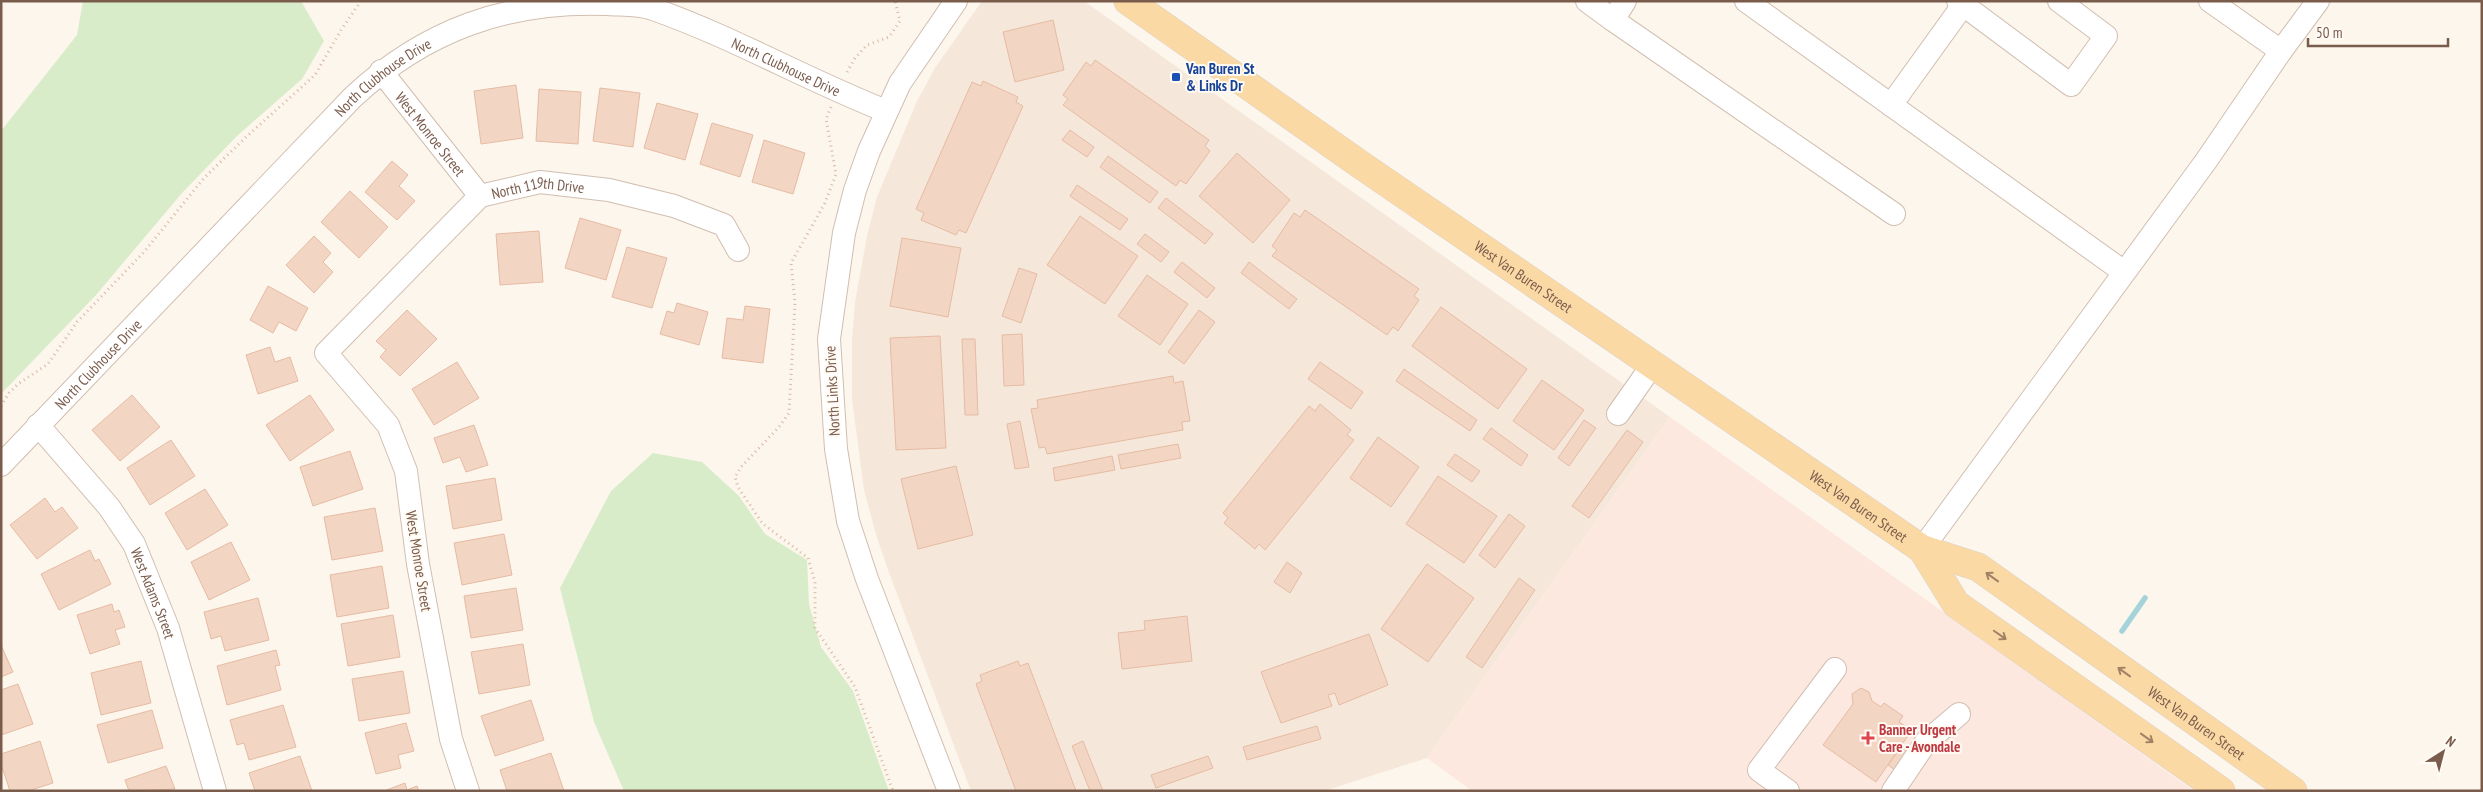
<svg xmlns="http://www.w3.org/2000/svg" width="2483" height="792" font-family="'PT Sans Narrow',sans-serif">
	<rect width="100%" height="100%" fill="#fdf6ec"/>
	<polygon fill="#f5e8da" points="982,1 1084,1 1670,417 1427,758 1324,791 971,791 891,578 877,538 864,490 852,399 852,340 855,302 867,236 877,197 917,101 935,68"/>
	<polygon fill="#fde8e0" points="1670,417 2194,791 1472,791 1427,758"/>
	<g fill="#d8ecc9">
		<polygon points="83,1 301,1 324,41 302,79 237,136 182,193 96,295 1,394 1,131 77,35"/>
		<polygon points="653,453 702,462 739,496 765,534 807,560 809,604 821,647 853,691 889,791 624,791 594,722 560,588 611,491"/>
	</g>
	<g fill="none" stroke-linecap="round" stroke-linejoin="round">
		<polyline stroke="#a5d3da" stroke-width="5.5" points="2122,631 2145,598"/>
	</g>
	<g fill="#f3d5c3" stroke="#e6bba3">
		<polygon points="1053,20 1064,70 1015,82 1003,32"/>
		<polygon points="1095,60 1209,140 1205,146 1210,151 1186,184 1180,180 1176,186 1063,105 1068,99 1063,95 1086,62 1091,66"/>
		<polygon points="983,81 1018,97 1016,102 1023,106 966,233 959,230 956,235 921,220 924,213 916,209 972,82 981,86"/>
		<polygon points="516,85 523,138 481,144 474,91"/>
		<polygon points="600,88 640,93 633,147 593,141"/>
		<polygon points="539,89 581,92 578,144 536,141"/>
		<polygon points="657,103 698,114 685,160 644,148"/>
		<polygon points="712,123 753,135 740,177 700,164"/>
		<polygon points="1070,130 1094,147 1087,157 1062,140"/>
		<polygon points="764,140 805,153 793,194 752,182"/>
		<polygon points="1237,153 1290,200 1253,243 1199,196"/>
		<polygon points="1108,156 1158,192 1150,203 1100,167"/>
		<polygon points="392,161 408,175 399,186 415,201 397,220 365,192"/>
		<polygon points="1077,185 1128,219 1120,230 1070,196"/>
		<polygon points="350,191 388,227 359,258 321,222"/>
		<polygon points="1166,198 1213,234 1205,244 1158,208"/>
		<polygon points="1305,210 1419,289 1414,296 1419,300 1398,331 1393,327 1387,335 1272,256 1277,250 1272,246 1294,213 1300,217"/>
		<polygon points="1080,216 1138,256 1105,304 1047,265"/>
		<polygon points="580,218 621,230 606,280 565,268"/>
		<polygon points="539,231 543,282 500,285 496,234"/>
		<polygon points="1145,234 1169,252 1161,262 1137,244"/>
		<polygon points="314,236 331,253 323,262 333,272 314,293 286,265"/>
		<polygon points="902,238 961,248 948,317 890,306"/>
		<polygon points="627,247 667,258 652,308 612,297"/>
		<polygon points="1182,262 1215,288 1207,298 1174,272"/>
		<polygon points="1249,262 1297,299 1289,309 1241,273"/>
		<polygon points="1019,268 1037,274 1021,323 1002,316"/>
		<polygon points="1147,275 1188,304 1160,345 1118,316"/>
		<polygon points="268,286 308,308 296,331 279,322 273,333 250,320"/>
		<polygon points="677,303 708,312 699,345 660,334 667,311 674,313"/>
		<polygon points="745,306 770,309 763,363 722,358 727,318 743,320"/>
		<polygon points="1441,307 1527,369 1498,409 1412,346"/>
		<polygon points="407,310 437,339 400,376 380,357 386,350 376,341"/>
		<polygon points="1199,310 1215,322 1184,364 1168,352"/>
		<polygon points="1022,334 1024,385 1004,386 1002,335"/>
		<polygon points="940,336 946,448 896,450 890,338"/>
		<polygon points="962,339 975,339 978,415 965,415"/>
		<polygon points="270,347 275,362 290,357 298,381 258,394 246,355"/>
		<polygon points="457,362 479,398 434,425 412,389"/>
		<polygon points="1320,362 1363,392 1351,409 1308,379"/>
		<polygon points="1404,369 1477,420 1470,431 1396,381"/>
		<polygon points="1173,376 1174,383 1183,381 1190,421 1182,422 1183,430 1047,454 1045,447 1039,448 1031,409 1038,408 1037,400"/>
		<polygon points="1542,380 1584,410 1554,450 1513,421"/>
		<polygon points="132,395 160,427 120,461 92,430"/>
		<polygon points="310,395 334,430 290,461 266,425"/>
		<polygon points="1320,404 1351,430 1347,435 1354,440 1265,550 1259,544 1255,549 1224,523 1228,518 1223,513 1309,406 1315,411"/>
		<polygon points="1584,420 1596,428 1569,466 1558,458"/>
		<polygon points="1020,421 1029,467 1015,469 1007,424"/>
		<polygon points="474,425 488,465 466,472 460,457 443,463 434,438"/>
		<polygon points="1491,428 1528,455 1521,466 1483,439"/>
		<polygon points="1627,430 1643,442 1589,518 1572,506"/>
		<polygon points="1378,437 1419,467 1391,507 1350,478"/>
		<polygon points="171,440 195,476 150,505 127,468"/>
		<polygon points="1178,444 1181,458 1121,469 1118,455"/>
		<polygon points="350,451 363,489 313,506 300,467"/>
		<polygon points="1455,454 1480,471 1472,482 1447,465"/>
		<polygon points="1112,456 1115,470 1055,481 1053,468"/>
		<polygon points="956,466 973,535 918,549 901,479"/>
		<polygon points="1438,476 1497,516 1464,563 1406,524"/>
		<polygon points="495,478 502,520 453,529 446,486"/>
		<polygon points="205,489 228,525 187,550 165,513"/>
		<polygon points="45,498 55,512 62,507 78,528 37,559 10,525"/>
		<polygon points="375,508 383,551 332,560 324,517"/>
		<polygon points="1509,514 1525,526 1495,568 1479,555"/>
		<polygon points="504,534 512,575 462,585 454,543"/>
		<polygon points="231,542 250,580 209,600 191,562"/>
		<polygon points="90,550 95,561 99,559 111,584 59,610 41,574"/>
		<polygon points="1287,562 1302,573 1290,593 1274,582"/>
		<polygon points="1427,564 1474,598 1428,662 1381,629"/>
		<polygon points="382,566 389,608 337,617 330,575"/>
		<polygon points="1519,578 1535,590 1482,668 1466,657"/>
		<polygon points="516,588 523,630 471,638 464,596"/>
		<polygon points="258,598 269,640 225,651 221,636 211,639 204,612"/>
		<polygon points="112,604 114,612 119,610 125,627 115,630 120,644 90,654 77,615"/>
		<polygon points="393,615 400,657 348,666 341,624"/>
		<polygon points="1187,616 1192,661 1122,669 1118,633 1145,630 1144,621"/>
		<polygon points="1369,634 1388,685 1339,705 1335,693 1328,695 1332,706 1281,723 1261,672"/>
		<polygon points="523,644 530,685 479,694 471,652"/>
		<polygon points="1,645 13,672 1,677"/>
		<polygon points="276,650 280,665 275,666 281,690 227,705 217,666"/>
		<polygon points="141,661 151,703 101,715 91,673"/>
		<polygon points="1018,661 1020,666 1028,663 1076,791 1016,791 976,684 982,681 980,675"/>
		<polygon points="403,671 410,713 359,721 352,679"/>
		<polygon points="18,684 33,724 1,735 1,690"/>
		<polygon points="1861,688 1869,692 1872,701 1881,707 1884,703 1903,716 1899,722 1912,730 1876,782 1823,745 1853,704 1852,694"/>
		<polygon points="531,700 544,740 495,756 481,716"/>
		<polygon points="283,705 296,747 249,760 244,743 237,745 230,720"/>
		<polygon points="152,710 163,748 108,763 97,725"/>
		<polygon points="406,723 414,751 398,755 401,768 376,774 365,733"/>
		<polygon points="1317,726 1321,739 1247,760 1243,747"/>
		<polygon points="40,741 53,783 28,791 10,791 1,764 1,754"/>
		<polygon points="1083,741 1103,791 1090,791 1072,746"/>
		<polygon points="1901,747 1925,764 1912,782 1888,765"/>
		<polygon points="551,753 564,791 507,791 500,770"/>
		<polygon points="300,756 312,791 255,791 249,773"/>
		<polygon points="1208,756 1213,768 1156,788 1151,775"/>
		<polygon points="166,766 175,789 129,791 125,780"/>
		<polygon points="405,783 407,790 417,786 419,791 384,791"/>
	</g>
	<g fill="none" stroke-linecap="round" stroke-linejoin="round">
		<defs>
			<g id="minor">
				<polyline points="1587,1 1613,20"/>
				<polyline points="1625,1 1613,20 1894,214"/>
				<polyline points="1746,1 2124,272"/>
				<polyline points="1958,1 2071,85 2106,36 2059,1"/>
				<polyline points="2210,1 2281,51"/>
				<path id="s1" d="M381 71 480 196"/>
				<polyline points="1891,105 1966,1"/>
				<polyline points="1618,414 1653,364"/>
				<path id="s2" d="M38 425 109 507 134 544 168 628 215 791"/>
				<path id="s3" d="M1 465 353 97C425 30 508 0 608 4 622 5 640 4 653 9 733 37 807 80 886 111"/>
				<polyline points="1922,549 2206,161 2281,51 2318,1"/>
				<path id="s4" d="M468 791 451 739 418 564 406 471 388 425 326 353 480 196 540 182 609 190 674 206 724 225 738 250"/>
				<polyline points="949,791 867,579 848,521 836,449 829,339 844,233 855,190 869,151 900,83 956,1"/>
				<polyline points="1788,791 1759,770 1835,669"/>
				<polyline points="1893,791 1926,742 1959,714"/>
			</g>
			<g id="major">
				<path id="s5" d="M1128 1 1361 165 1922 549 1978 567 2293 791"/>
				<polyline points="1922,549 1956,604 2221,791"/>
			</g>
		</defs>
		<use href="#minor" stroke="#d1beb0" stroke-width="24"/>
		<use href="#major" stroke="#dad1cd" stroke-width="29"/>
		<g stroke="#d9b8a5" stroke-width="3" stroke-dasharray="1 4" stroke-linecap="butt">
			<polyline points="847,72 855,58 867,45 889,37 900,21 895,1"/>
			<polyline points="831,107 826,119 836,174 825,203 791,263 795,303 789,413 779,427 741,467 735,477 738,487 762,523 808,558 815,582 815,628 855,687 893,791"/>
			<polyline points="1,406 9,393 18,384 48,364 77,322 144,252 204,178 245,138 315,75 341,30 361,1"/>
		</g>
		<use href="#minor" stroke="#fff" stroke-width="22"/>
		<use href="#major" stroke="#fbd9a5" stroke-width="28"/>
	</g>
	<defs><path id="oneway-shaft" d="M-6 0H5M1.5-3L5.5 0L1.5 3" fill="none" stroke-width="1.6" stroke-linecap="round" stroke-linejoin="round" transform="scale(1.25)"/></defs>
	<g stroke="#a18267">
		<use href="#oneway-shaft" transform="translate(1992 577) rotate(-144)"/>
		<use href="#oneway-shaft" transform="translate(2000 635) rotate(35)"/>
		<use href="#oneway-shaft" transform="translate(2124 672) rotate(-144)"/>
		<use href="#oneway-shaft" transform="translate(2147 738) rotate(36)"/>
	</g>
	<rect fill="#1a4fb4" stroke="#fffaf3" stroke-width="2" x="1171" y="72" width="10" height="10" rx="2.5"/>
	<path fill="#e0444e" stroke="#fffaf3" stroke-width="2" d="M1865.5 730.5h5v5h5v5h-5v5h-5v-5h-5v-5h5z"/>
	<g text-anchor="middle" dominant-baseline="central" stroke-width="4" stroke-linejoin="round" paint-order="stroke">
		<g font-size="15" fill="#7a5c4d" stroke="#fffaf3">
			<text stroke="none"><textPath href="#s3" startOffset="979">North Clubhouse Drive</textPath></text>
			<text stroke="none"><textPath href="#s3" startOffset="545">North Clubhouse Drive</textPath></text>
			<text stroke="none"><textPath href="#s1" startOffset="80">West Monroe Street</textPath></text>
			<text stroke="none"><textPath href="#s4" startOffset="750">North 119th Drive</textPath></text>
			<text stroke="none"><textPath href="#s5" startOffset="482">West Van Buren Street</textPath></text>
			<text stroke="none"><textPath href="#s3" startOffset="140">North Clubhouse Drive</textPath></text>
			<text transform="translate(832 391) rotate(-93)">North Links Drive</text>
			<text stroke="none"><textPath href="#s5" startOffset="888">West Van Buren Street</textPath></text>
			<text transform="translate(419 561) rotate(81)">West Monroe Street</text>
			<text stroke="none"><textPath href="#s2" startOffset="206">West Adams Street</textPath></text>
			<text stroke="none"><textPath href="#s5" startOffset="1292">West Van Buren Street</textPath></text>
		</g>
		<g font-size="15" font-weight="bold" fill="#164399" stroke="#fffaf3" text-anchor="start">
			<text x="1186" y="68">Van Buren St<tspan x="1186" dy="17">&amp; Links Dr</tspan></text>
		</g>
		<g font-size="15" font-weight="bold" fill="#be3a42" stroke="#fffaf3" text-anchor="start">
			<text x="1879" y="729">Banner Urgent<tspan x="1879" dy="17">Care - Avondale</tspan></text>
		</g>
	</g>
	<rect width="2483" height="792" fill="none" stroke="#7a5c4d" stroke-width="5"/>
	<g transform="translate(2443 752) rotate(36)" stroke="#fffaf3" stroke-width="4" paint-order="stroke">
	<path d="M0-4L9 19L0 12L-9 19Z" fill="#7a5c4d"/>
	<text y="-8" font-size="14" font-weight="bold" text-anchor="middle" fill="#7a5c4d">N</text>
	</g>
	<path d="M2308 38v8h140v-8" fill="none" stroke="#7a5c4d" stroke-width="2.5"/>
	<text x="2316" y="38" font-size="15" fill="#7a5c4d" stroke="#fffaf3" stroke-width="4" paint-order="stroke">50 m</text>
</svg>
